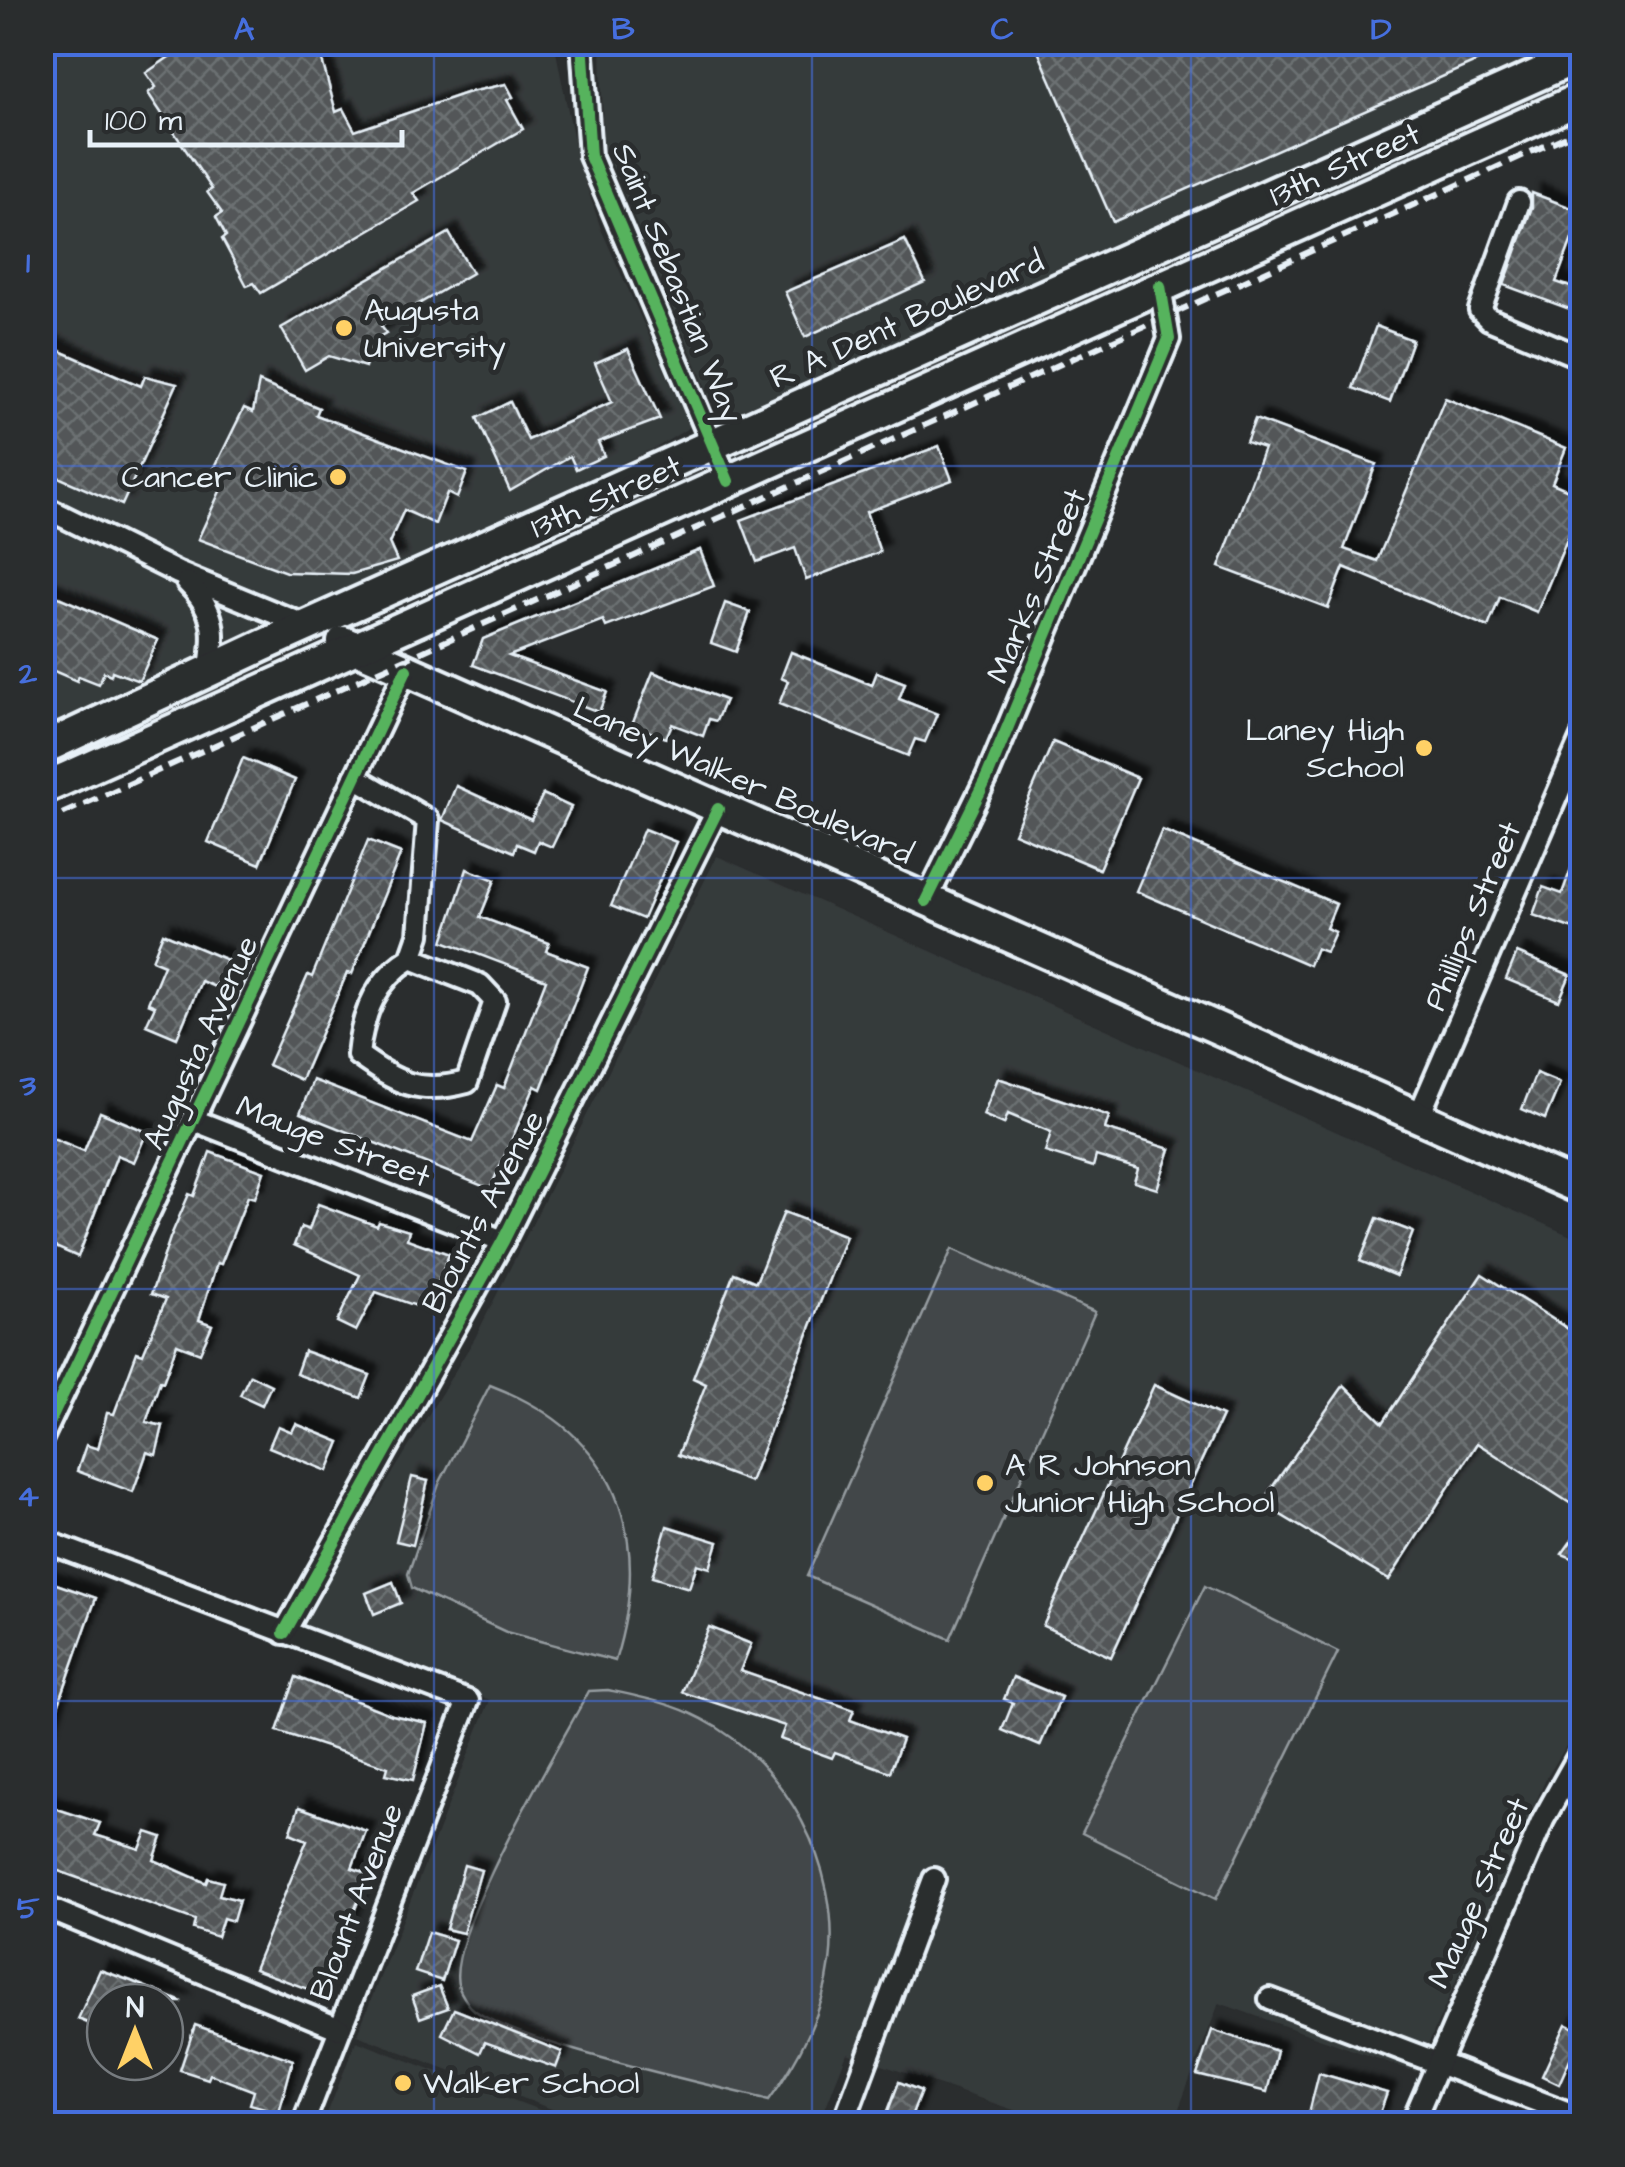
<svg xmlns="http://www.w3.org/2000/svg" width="1625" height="2167" font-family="'Architects Daughter',sans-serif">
	<defs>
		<pattern id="building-cross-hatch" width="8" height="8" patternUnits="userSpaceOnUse" patternTransform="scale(2.5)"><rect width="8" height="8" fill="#535759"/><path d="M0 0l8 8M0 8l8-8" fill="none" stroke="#6c7072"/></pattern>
		<filter id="shadow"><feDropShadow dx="9" dy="-9" stdDeviation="2.5" flood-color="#0009"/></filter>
	</defs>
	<rect width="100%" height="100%" fill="#2a2d2e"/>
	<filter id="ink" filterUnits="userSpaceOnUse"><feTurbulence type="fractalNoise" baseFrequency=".01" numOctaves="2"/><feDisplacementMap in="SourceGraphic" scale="20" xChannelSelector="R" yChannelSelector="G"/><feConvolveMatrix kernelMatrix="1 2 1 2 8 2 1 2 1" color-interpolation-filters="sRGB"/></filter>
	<g filter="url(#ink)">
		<g fill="#363a3b">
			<polygon points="523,42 556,52 578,160 601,229 690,427 659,446 43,731 42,43"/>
			<polygon points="601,43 1562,43 724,418 716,412 603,145"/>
			<polygon points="717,856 1582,1241 1582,1729 1568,1743 1546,1779 1416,2072 1219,2003 1173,2124 1055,2124 847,2053 819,2124 591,2124 357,2035 490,1700 299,1627 475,1338"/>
			<polygon points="356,2041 577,2124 323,2124"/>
		</g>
		<g fill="#424648" stroke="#959ca0" stroke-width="2.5">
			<polygon points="952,1249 1095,1312 950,1639 807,1576"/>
			<path d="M490 1385C617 1433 654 1535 615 1661L506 1632 412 1588 408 1574 439 1484Z"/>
			<polygon points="1205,1586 1338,1652 1216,1899 1082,1833"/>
			<path d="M608 1690C641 1697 672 1703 702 1719 786 1762 842 1868 830 1962 824 2011 798 2061 769 2100 713 2085 505 2041 471 2007 467 2003 461 1993 459 1988 441 1941 562 1742 589 1691Z"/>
		</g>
		<g fill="url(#building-cross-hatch)" stroke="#e8f1f8" stroke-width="2.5" filter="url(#shadow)">
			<polygon points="191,42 317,42 336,112 343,109 355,131 466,93 506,84 513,97 507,100 523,129 413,193 419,201 261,293 254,283 247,286 222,239 226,236 216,217 222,213 207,192 212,189 148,93 156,87 146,73"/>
			<polygon points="1034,42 1521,42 1113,222"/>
			<polygon points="1532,193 1582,212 1556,282 1579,290 1572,310 1504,285 1532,207"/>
			<polygon points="449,233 472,273 381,326 386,333 373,340 365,367 329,356 305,370 281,328"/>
			<polygon points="905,240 925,282 805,337 785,292"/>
			<polygon points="1376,326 1412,340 1390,402 1353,388"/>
			<polygon points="42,343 141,386 145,376 177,384 122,505 42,470"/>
			<polygon points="628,349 660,419 598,442 604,456 576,469 570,456 510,491 477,418 510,402 528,440 612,402 595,363"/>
			<polygon points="259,382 319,408 316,415 467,472 457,498 447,493 435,524 404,510 389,543 397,561 352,574 286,572 198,539 222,487 208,481 244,408 253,412"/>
			<polygon points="1445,398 1566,448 1552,483 1582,496 1582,503 1537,612 1500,597 1488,627 1344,567 1328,608 1219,567 1264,448 1246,442 1255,419 1376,464 1344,549 1377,561"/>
			<polygon points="939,446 952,480 866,512 880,552 806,580 795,548 757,562 741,520"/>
			<polygon points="700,550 714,586 606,627 603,620 509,656 607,692 599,712 473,665 483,639"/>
			<polygon points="42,590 158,640 139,681 112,671 111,675 104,672 99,684 79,676 77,681 42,666"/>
			<polygon points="725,603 750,612 736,652 711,643"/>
			<polygon points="791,652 872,685 877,672 905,683 899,699 937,714 925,742 915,739 908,756 779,704 788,681 781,678"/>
			<polygon points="653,672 725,700 716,721 709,719 703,736 672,724 666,738 632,725"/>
			<polygon points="1053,742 1138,778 1099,869 1014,833"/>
			<polygon points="243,758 295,780 260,864 208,842"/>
			<polygon points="456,786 531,820 543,794 571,807 552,847 538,841 534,851 517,844 514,852 442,820"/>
			<polygon points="644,829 676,842 643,919 611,906"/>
			<polygon points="1162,830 1336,904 1326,928 1335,932 1326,952 1316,948 1309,965 1136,891"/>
			<polygon points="368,840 401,853 352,974 347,973 301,1080 268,1065 308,975 312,977"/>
			<polygon points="1580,843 1582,843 1582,932 1533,915 1543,887 1562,894"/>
			<polygon points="467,869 495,880 480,917 549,943 546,951 588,967 541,1089 535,1086 490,1189 300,1113 313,1080 472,1142 497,1085 504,1088 546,980 443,941"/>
			<polygon points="163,933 227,960 215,987 201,981 177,1038 146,1025 155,1006 148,1003 164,965 152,960"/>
			<polygon points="1517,953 1570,975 1559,1001 1506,979"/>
			<polygon points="1536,1073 1560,1083 1545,1119 1522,1109"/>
			<polygon points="998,1078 1109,1116 1105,1129 1170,1149 1157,1189 1134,1182 1138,1169 1096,1156 1093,1167 1045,1152 1051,1132 1008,1114 1004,1124 983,1115"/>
			<polygon points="100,1112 147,1132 134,1162 117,1155 78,1257 42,1241 42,1221 50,1204 42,1200 42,1190 52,1166 42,1162 42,1148 48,1136 84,1151"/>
			<polygon points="210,1152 264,1172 255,1198 248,1196 221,1264 217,1263 199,1320 212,1325 200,1353 177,1344 163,1382 160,1381 146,1422 163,1426 156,1455 147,1452 133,1492 77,1471 86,1445 98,1449 107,1413 114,1414 137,1352 143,1354 166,1299 151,1294 170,1238 189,1194 194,1196"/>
			<polygon points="318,1204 377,1226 379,1222 409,1231 407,1239 449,1254 428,1310 376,1292 356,1331 337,1322 360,1275 294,1245 301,1227 309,1230"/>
			<polygon points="784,1212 846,1236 750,1482 678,1455 706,1384 693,1378 734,1273 756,1282"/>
			<polygon points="1377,1218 1413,1232 1396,1276 1360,1261"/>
			<polygon points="1482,1274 1582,1338 1582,1511 1477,1443 1389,1580 1261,1503 1344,1385 1383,1423"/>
			<polygon points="304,1351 370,1375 361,1398 296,1374"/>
			<polygon points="250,1375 271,1385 262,1405 240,1395"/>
			<polygon points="1154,1385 1222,1416 1111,1657 1043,1626"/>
			<polygon points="296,1424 340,1442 328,1471 269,1447 278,1426 292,1432"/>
			<polygon points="412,1477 428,1481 413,1545 396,1541"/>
			<polygon points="667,1526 718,1542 710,1568 697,1564 689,1588 652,1577"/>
			<polygon points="1582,1526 1582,1562 1562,1554"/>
			<polygon points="42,1579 96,1598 45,1743 42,1743"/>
			<polygon points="393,1582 401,1603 374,1614 366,1593"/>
			<polygon points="709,1627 751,1644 740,1671 854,1710 850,1720 902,1739 890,1772 835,1752 832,1758 780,1739 785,1726 682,1692"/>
			<polygon points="296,1677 392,1715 427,1723 413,1780 386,1774 388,1767 277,1731"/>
			<polygon points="1013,1677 1061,1697 1040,1746 1002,1730 1013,1703 1004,1699"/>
			<polygon points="42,1804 100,1823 95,1835 140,1849 147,1832 162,1837 154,1860 206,1883 208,1878 223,1882 219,1895 239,1900 233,1921 223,1918 217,1937 193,1929 195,1920 42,1865"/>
			<polygon points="299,1807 366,1831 352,1868 369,1874 321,1994 254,1969 307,1840 290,1833"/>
			<polygon points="464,1865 481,1870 463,1933 446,1929"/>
			<polygon points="428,1932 455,1940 442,1981 415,1972"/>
			<polygon points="100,1970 131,1981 182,2002 105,2002 97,2027 78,2019"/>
			<polygon points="439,1986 448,2008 420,2018 412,1996"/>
			<polygon points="454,2009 562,2052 556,2068 485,2042 480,2053 442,2034"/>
			<polygon points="1566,2024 1582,2032 1582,2065 1570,2059 1559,2084 1542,2076"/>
			<polygon points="195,2025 293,2060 279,2112 250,2104 254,2091 210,2074 208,2079 180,2070"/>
			<polygon points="1212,2030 1277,2051 1267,2092 1197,2075"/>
			<polygon points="1319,2073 1387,2093 1376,2124 1319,2122 1320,2116 1309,2113"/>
			<polygon points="899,2082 921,2091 908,2124 883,2124"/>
		</g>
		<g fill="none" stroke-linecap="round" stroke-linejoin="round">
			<defs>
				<g id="minor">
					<polyline points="582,42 590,156 728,481"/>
					<polyline points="1519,202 1480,310 1489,319 1582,358"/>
					<polyline points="42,506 178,573 309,627"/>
					<path d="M187 582C217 612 216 633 209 674"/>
					<path d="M355 777 428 820 419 935 411 958C376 979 362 1014 358 1055 397 1083 418 1095 467 1082L495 1001 480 985 411 958"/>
					<polyline points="926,901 987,777 1169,339 1160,286"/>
					<polyline points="1418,1118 1582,737"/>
					<polyline points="196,1121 503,1241"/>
					<polyline points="42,1438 406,670"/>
					<polyline points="42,1540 468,1701 303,2124"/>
					<polyline points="284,1633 503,1241 718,809"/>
					<polyline points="42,1906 340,2029"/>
					<polyline points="1270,1999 1582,2118"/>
					<polyline points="843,2124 934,1879"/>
					<polyline points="1412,2124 1543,1820 1582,1750"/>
				</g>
				<g id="secondary">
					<polyline points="343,642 1582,1189"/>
					<polyline points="42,749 262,646 1582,55"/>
					<polyline points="42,789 1582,98"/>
				</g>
			</defs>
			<use href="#minor" stroke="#e8f1f8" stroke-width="28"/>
			<use href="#secondary" stroke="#e8f1f8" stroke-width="38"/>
			<use href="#minor" stroke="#2a2d2e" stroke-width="20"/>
			<use href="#secondary" stroke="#2a2d2e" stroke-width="30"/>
			<polyline stroke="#e8f1f8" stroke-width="6" stroke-dasharray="15 8" stroke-linecap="butt" points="42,823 1582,129"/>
			<defs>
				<g id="cycleway">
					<polyline points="582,42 590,156 728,481"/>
					<polyline points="926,901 987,777 1169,339 1160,286"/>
					<polyline points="42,1438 406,670"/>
					<polyline points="284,1633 503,1241 718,809"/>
				</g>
			</defs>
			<use href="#cycleway" stroke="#2a2d2e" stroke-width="19"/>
			<use href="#cycleway" stroke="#56b35d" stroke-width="12"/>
		</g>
	</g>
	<path fill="none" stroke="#466fde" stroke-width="2.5" stroke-opacity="0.55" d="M434 42V2124M812 42V2124M1191 42V2124M42 466H1582M42 878H1582M42 1289H1582M42 1701H1582"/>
	<g fill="#ffd166" stroke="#2a2d2e" stroke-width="4">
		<circle cx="344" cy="328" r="10"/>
		<circle cx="338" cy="477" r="10"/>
		<circle cx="1424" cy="748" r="10"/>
		<circle cx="985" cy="1483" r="10"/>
		<circle cx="403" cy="2083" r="10"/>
	</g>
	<g text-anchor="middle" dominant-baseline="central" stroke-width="10" stroke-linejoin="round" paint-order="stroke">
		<g font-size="32" fill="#e8f1f8" stroke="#2a2d2e">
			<text transform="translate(1345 165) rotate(-24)">13th Street</text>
			<text transform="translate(677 283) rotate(68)">Saint Sebastian Way</text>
			<text transform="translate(907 320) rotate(-24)">R A Dent Boulevard</text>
			<text transform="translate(606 497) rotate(-24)">13th Street</text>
			<text transform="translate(1037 586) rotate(-67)">Marks Street</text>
			<text transform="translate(743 781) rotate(24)">Laney Walker Boulevard</text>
			<text transform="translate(1473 916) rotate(-67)">Phillips Street</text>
			<text transform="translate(201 1043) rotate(-65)">Augusta Avenue</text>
			<text transform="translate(333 1142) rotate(21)">Mauge Street</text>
			<text transform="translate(484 1212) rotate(-62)">Blounts Avenue</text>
			<text transform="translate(1479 1893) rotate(-66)">Mauge Street</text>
			<text transform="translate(357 1902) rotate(-69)">Blount Avenue</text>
		</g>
		<g font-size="32" fill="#e8f1f8" stroke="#2a2d2e" text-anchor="start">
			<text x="364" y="310">Augusta<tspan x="364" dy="37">University</tspan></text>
			<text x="318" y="477" text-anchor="end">Cancer Clinic</text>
			<text x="1404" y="730" text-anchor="end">Laney High<tspan x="1404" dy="37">School</tspan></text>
			<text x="1005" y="1465">A R Johnson<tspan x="1005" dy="37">Junior High School</tspan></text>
			<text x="423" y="2083">Walker School</text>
		</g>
	</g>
	<rect width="1625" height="2167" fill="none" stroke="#2a2d2e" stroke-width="110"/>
	<g transform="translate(135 2032)"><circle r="48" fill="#2a2d2e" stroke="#767b7f" stroke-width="2.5"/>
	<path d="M0-8L18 38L0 25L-18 38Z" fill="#ffd166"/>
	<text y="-15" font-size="28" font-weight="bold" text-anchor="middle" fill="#e8f1f8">N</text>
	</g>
	<path d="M90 130v15h312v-15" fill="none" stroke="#e8f1f8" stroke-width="5"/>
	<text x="105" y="130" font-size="30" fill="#e8f1f8" stroke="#2a2d2e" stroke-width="8" paint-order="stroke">100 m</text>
	<rect x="55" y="55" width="1515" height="2057" fill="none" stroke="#466fde" stroke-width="4"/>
	<g font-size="32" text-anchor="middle" font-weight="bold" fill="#466fde">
		<text x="244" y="39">A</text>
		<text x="623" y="39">B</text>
		<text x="1002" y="39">C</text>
		<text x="1381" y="39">D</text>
		<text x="28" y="272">1</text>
		<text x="28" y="683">2</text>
		<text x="28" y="1095">3</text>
		<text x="28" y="1506">4</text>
		<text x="28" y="1918">5</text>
	</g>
</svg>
